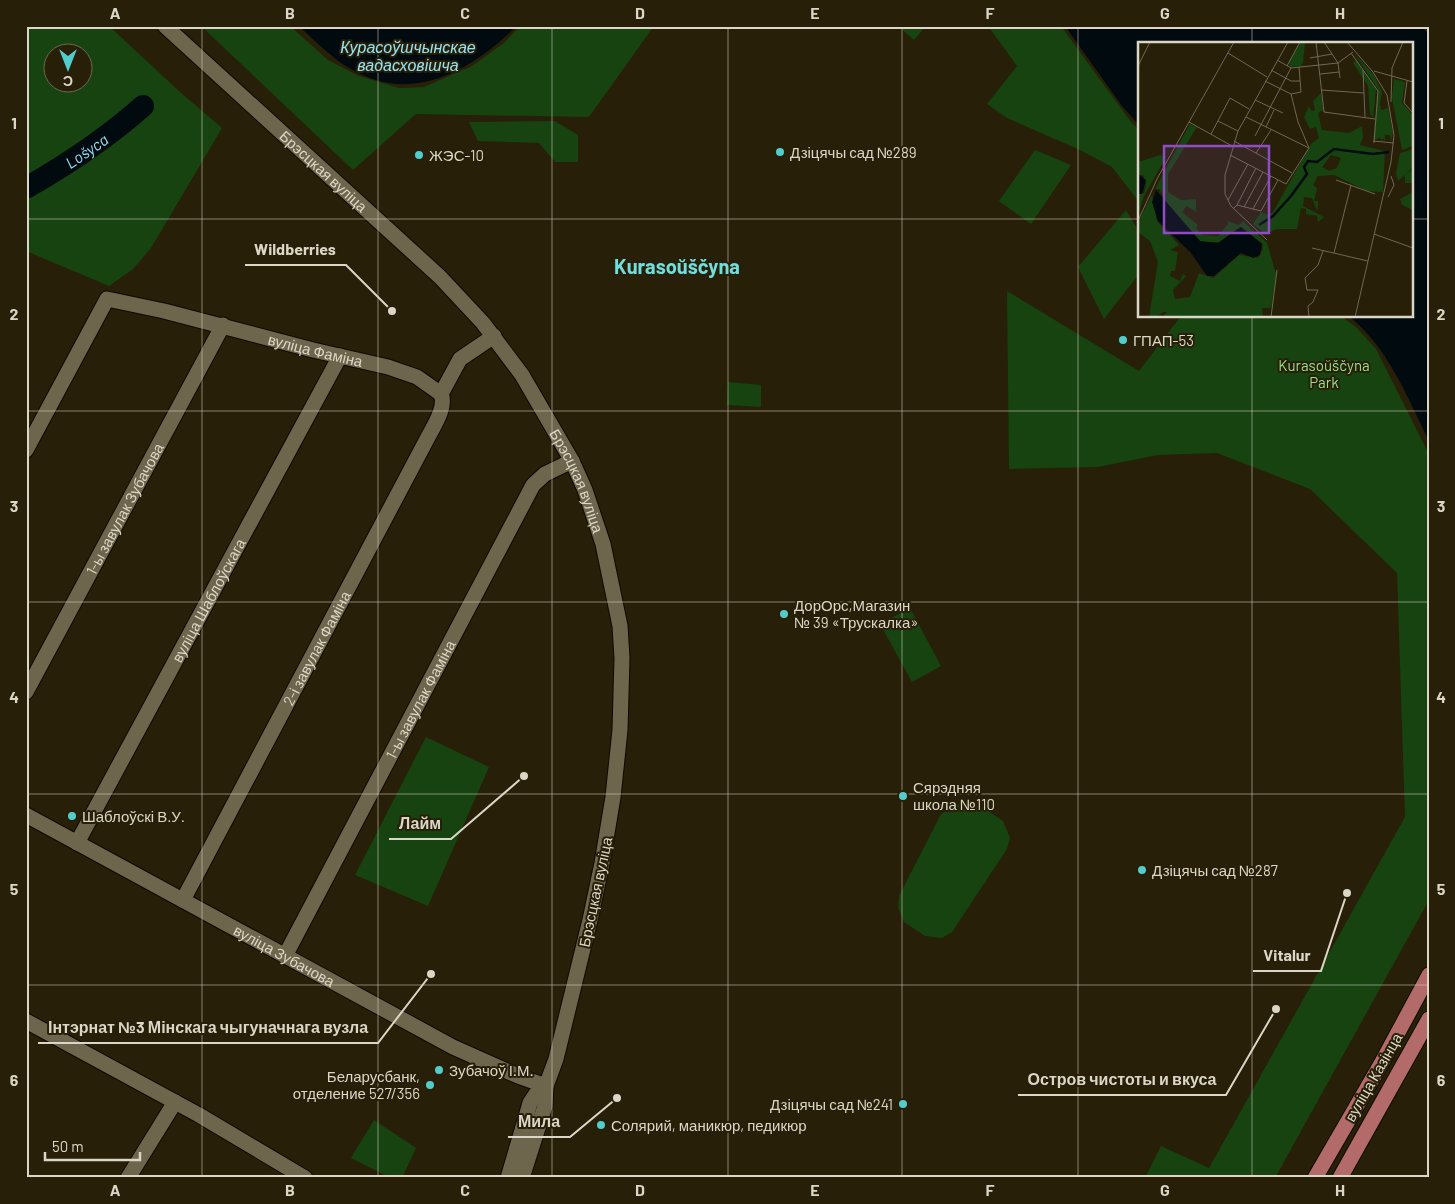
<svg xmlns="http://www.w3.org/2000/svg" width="1455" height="1204" font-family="Barlow,sans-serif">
	<rect width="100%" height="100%" fill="#271f07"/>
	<g fill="#174310" fill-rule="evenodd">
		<path d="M26 26H109L180 92 222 128 151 248 133 269 109 286 26 251ZM52 52H82V82H52Z"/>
		<polygon points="201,26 290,26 328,60 359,76 399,88 424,87 472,66 504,43 520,26 654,26 589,117 416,114 353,170"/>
		<polygon points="898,26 926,26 914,40"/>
		<polygon points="988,26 1061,26 1131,122 1139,130 1139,202 1112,167 1080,150 1007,118 987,104 1017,66"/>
		<polygon points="555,121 578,135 578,162 555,162 539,143 478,141 469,122"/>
		<polygon points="1035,150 1071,165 1031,224 999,201"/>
		<polygon points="1126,210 1139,232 1139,274 1104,319 1078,267"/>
		<polygon points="1007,291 1139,371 1181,316 1341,316 1356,327 1376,349 1429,454 1429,900 1275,1178 1145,1178 1161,1146 1209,1168 1405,817 1397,573 1310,489 1217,453 1158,455 1098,467 1009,469"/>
		<polygon points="728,382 761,385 761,407 727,405"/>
		<polygon points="910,608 941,666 912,682 880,624"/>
		<polygon points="426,737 489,767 428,906 355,875"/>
		<polygon points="958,804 979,805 1003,821 1010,838 1007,849 952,932 942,938 925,936 904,922 898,907 899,896 941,814"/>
		<polygon points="374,1120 416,1148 402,1178 391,1178 351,1158"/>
	</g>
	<g fill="#010b0f">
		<path d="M299 26H517C470 71 412 106 349 68 331 57 315 41 299 26Z"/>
		<path d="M1065 26H1420L1429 34V441C1407 396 1388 348 1349 316H1411V44H1139V125L1122 106Z"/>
	</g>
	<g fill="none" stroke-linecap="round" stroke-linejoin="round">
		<path stroke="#010b0f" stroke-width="22" id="s1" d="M26 188C68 164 107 138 143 106"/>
		<defs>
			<g id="minor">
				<path id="s2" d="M165 26 440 277 483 323 522 375 572 461 585 490 603 544 620 626 622 658 620 730 613 797 602 863 590 920 556 1059 546 1086 545 1106 522 1178"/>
				<path id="s3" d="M26 450 107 299 164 311 313 350 388 367 417 377 441 394 460 359 494 336"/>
				<path id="s4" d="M26 692 223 325"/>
				<path id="s5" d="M26 815 453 1047 518 1076 546 1086"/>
				<path id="s6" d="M77 843 340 356"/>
				<path id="s7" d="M183 900 427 439C433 427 447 407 441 394"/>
				<path id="s8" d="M285 956 533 485 545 474 572 461"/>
				<polyline points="26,1021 199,1115 305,1178"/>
				<polyline points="128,1178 175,1102"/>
				<polyline points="508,1178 530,1103 536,1094 546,1086"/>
			</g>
			<g id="major">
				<polyline points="1315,1178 1381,1064 1429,975"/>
				<polyline points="1340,1178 1429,1019"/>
			</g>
		</defs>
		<use href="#minor" stroke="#100900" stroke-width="17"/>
		<use href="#major" stroke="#100900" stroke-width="17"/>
		<use href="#minor" stroke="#6e664c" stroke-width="15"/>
		<use href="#major" stroke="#b26b68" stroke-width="15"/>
	</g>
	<path fill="none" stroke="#dbd6c7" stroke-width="1" stroke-opacity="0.55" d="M202 26V1178M378 26V1178M552 26V1178M728 26V1178M902 26V1178M1078 26V1178M1252 26V44M26 219H1139M1411 219H1429M1252 316V1178M26 411H1429M26 602H1429M26 794H1429M26 985H1429"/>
	<g fill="#52cdcd" stroke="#271f07" stroke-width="2">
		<circle cx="780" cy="152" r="5"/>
		<circle cx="419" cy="155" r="5"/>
		<circle cx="1123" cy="340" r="5"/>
		<circle cx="784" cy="614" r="5"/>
		<circle cx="903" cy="796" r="5"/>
		<circle cx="72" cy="816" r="5"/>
		<circle cx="1142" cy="870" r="5"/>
		<circle cx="439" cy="1070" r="5"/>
		<circle cx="430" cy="1085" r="5"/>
		<circle cx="903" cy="1104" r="5"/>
		<circle cx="601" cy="1125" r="5"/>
	</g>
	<g text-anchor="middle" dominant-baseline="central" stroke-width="4" stroke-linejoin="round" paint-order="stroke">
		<g font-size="15" fill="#dbd6c7" stroke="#271f07" text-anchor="start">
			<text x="790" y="152">Дзіцячы сад №289</text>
			<text x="429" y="155">ЖЭС-10</text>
			<text x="1133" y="340">ГПАП-53</text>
			<text x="794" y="605">ДорОрс,Магазин<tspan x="794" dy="17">№ 39 «Трускалка»</tspan></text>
			<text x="913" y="787">Сярэдняя<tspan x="913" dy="17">школа №110</tspan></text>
			<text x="82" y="816">Шаблоўскі В.У.</text>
			<text x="1152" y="870">Дзіцячы сад №287</text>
			<text x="449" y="1070">Зубачоў І.М.</text>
			<text x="420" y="1076" text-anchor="end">Беларусбанк,<tspan x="420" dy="17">отделение 527/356</tspan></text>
			<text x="893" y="1104" text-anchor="end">Дзіцячы сад №241</text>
			<text x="611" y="1125">Солярий, маникюр, педикюр</text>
		</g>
		<g font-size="15" fill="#dbd6c7" stroke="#271f07">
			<text stroke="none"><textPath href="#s2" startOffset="215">Брэсцкая вуліца</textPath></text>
			<text stroke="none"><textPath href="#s3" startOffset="386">вуліца Фаміна</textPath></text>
			<text stroke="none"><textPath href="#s2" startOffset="620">Брэсцкая вуліца</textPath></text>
			<text stroke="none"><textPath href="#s4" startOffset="208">1-ы завулак Зубачова</textPath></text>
			<text stroke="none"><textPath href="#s6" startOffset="276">вуліца Шаблоўскага</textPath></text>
			<text stroke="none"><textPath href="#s7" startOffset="285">2-і завулак Фаміна</textPath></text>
			<text stroke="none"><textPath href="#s8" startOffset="290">1-ы завулак Фаміна</textPath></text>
			<text transform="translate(595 892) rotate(-78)">Брэсцкая вуліца</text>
			<text stroke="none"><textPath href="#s5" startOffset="294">вуліца Зубачова</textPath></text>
			<text transform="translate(1373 1077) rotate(-60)">вуліца Казінца</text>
		</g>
		<g font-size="15" fill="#97e08b" stroke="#271f07">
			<text x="1324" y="365">Kurasoŭščyna<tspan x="1324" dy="17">Park</tspan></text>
		</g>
		<g font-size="16" font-style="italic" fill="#94e2f6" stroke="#271f07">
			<text x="408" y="46">Курасоўшчынскае<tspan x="408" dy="18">вадасховішча</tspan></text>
			<text stroke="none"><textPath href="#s1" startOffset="71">Lošyca</textPath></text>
		</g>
		<g font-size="20" font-weight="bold" fill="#71dddd" stroke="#271f07">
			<text x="677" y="266">Kurasoŭščyna</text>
		</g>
	</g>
	<g transform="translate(1138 42)">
		<rect width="275" height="275" fill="#271f07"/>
		<path d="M163 0H167L165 20 163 24 152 25 151 20ZM216 11 236 33 244 50 242 62 243 68 250 66 255 91 253 100 252 93H247V99L245 96 244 99 242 96 235 98 240 47ZM218 18 238 47 235 76 232 72 230 44 215 21ZM256 37 267 40 264 61 275 73V104L264 108 254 56ZM183 51 185 68 180 71 184 88 211 91 224 84 225 95 222 103 247 109 245 150 229 149 196 133 180 134 175 143 179 146 176 159H180V166L179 169 183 170 179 169 174 156 166 155 165 164 186 175 180 180 179 174 168 172V167L163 166 159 187H139L127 192 115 182 123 170 130 173 135 170 173 102 181 96 178 85 172 87 166 75 171 64 174 69 177 68 175 59ZM193 113 203 116 199 126 191 129 184 125ZM52 82 59 85 30 132V150L43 158 58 157V170L49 164 44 170 60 183 58 186 65 193 80 194 90 182 89 179 101 183 105 179 129 201 138 232 133 266H124L125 275H35L25 274 29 270H25L19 275H11L20 220 12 199 0 190V181L14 153 19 179 41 203 32 208 40 210 37 229H33L32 234 42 239 45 232 48 234 35 248 37 257 52 255 61 231 75 236 101 213 120 216 125 207 124 201 102 185 81 200H63L32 166 21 147H17ZM275 107V125L268 132 275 127V141H267V133L260 139 258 131 262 111ZM25 112 23 114 28 115 6 154 0 173V152L6 151 8 142 6 134 0 132V120ZM275 150V168L264 163 262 157Z" fill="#174310" fill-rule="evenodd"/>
		<path d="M0 132 8 138 4 152H0ZM18 148 62 199 80 201 103 185 124 202 122 213 115 216 103 211 76 234H69L53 211 20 179 14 160Z" fill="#010b0f"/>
		<path fill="none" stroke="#010b0f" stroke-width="2.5" d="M121 183 135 174 153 154 169 132 166 125 170 119 179 120 196 107 235 112 251 110"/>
		<path fill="none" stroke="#6f6854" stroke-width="1" d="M178 0 186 70 237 77M186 0 200 21 202 36M209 0 235 30 249 53 256 93 253 120 217 275M90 11 129 35M213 11 240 49 236 101M172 16 194 12M139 18 153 26 200 21 215 10M0 24 12 0M149 24 162 0M133 28 153 39H162M225 28 227 75M236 29 275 40M182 32 201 30M127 39 153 52 160 80 171 106M269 39 266 61 275 71M183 48 226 51M153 52 163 50 161 25M117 58 145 71M253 60 254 26 265 0M80 79 100 89M51 80 94 104M128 85 136 68M73 92 92 56 111 67M117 94 153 26M96 99 154 131M235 99 256 101M118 111 133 88M92 113 148 142 171 106 108 75M198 138 237 152M250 155 256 143 253 134M90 158 110 122M99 163 118 126M106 165 125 130M95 167 99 163 123 169 140 138M115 167 133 134M0 179 19 137 96 0M236 192 275 206M129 198 93 164 87 152V133L100 89 150 0M174 206 230 219M196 211 213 143M133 275 139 228M171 275 170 264 175 260 180 248H169L167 236 180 223 185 209"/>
		<path fill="#8e4ec1" fill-opacity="0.15" stroke="#8e4ec1" stroke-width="2.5" d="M26 104H131V191H26Z"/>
		<rect width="275" height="275" fill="none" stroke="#dbd6c7" stroke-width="2.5"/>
	</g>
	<path fill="none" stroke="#dbd6c7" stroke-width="2" d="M392 311L346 265H245M524 776L451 839H389M1347 893L1321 971H1253M431 974L378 1043H38M1276 1009L1226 1095H1018M617 1098L570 1137H508"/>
	<g fill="#dbd6c7" stroke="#271f07" stroke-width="2">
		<circle cx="392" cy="311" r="5"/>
		<circle cx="524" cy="776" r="5"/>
		<circle cx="1347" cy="893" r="5"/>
		<circle cx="431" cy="974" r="5"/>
		<circle cx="1276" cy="1009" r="5"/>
		<circle cx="617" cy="1098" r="5"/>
	</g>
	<g font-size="16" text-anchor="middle" font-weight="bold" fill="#dbd6c7" stroke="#271f07" stroke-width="4" stroke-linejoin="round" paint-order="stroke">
		<text x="295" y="255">Wildberries</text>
		<text x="420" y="829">Лайм</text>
		<text x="1287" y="961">Vitalur</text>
		<text x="208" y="1033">Інтэрнат №3 Мінскага чыгуначнага вузла</text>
		<text x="1122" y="1085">Остров чистоты и вкуса</text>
		<text x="539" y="1127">Мила</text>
	</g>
	<rect width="1455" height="1204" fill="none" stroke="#271f07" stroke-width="55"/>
	<g transform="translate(68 68) rotate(180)"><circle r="24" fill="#271f07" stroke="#6f6854"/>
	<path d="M0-4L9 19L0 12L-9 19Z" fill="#52cdcd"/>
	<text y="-8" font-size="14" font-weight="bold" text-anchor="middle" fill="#dbd6c7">С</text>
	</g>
	<path d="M45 1152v8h95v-8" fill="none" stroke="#dbd6c7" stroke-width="2.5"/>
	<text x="52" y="1152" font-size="15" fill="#dbd6c7" stroke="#271f07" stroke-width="4" paint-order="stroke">50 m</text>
	<rect x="28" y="28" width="1400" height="1148" fill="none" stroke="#dbd6c7" stroke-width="2"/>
	<g font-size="16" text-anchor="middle" font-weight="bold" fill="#dbd6c7">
		<text x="115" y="19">A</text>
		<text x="290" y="19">B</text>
		<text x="465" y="19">C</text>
		<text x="640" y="19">D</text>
		<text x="815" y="19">E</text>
		<text x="990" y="19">F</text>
		<text x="1165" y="19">G</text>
		<text x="1340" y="19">H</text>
		<text x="14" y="129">1</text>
		<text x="1441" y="129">1</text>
		<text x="14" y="320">2</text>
		<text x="1441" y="320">2</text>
		<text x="14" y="512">3</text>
		<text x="1441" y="512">3</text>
		<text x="14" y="703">4</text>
		<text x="1441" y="703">4</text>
		<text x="14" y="895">5</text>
		<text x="1441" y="895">5</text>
		<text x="14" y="1086">6</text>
		<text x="1441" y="1086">6</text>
		<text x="115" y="1196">A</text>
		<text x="290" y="1196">B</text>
		<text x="465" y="1196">C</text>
		<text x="640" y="1196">D</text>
		<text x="815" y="1196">E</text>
		<text x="990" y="1196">F</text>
		<text x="1165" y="1196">G</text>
		<text x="1340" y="1196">H</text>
	</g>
</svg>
